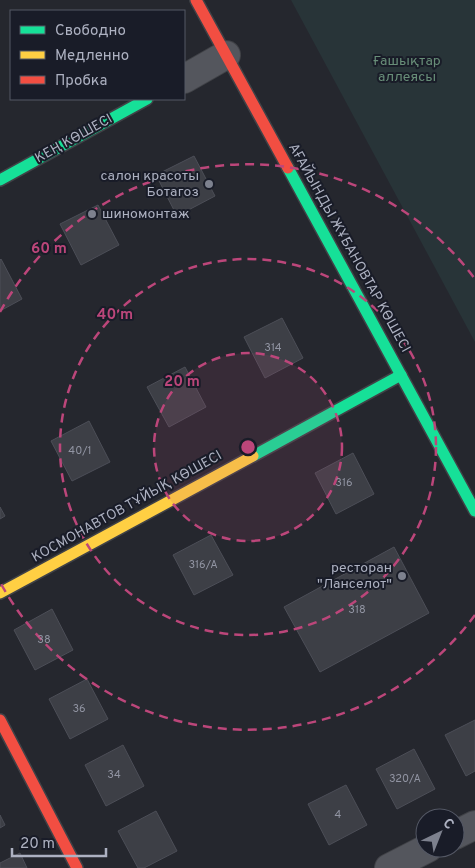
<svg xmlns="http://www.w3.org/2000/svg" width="475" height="868" font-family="Overpass,sans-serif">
	<rect width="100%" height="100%" fill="#25272e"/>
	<polygon fill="#283438" points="291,0 475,0 475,342"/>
	<g fill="#3d3f46" stroke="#4c4e57">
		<polygon points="194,156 215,196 177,216 156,175"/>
		<polygon points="98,205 119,245 81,265 60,224"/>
		<polygon points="1,259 22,299 0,311 0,260"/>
		<polygon points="282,318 303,358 265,378 244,337"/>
		<polygon points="185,367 206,407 169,427 147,387"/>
		<polygon points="89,421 110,462 72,481 51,441"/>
		<polygon points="353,453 374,494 336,514 315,473"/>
		<polygon points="0,507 5,516 0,519"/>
		<polygon points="211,535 233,575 194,595 173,555"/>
		<polygon points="394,547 429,613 320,672 284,607"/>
		<polygon points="52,609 73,650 35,670 14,630"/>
		<polygon points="87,679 108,719 70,739 49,699"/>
		<polygon points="475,720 475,771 466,776 445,735"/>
		<polygon points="123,745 144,786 106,806 85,765"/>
		<polygon points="414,749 435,789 397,809 376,769"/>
		<polygon points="346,785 367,825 329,845 308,804"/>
		<polygon points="156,811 177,851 144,868 138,868 118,831"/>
		<polygon points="0,815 5,825 0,828"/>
		<polygon points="20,853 27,868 0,868 0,863"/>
	</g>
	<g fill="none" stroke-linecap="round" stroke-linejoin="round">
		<defs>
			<g id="street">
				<polyline points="184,79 226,55"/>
				<polyline points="455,835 475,825"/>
				<polyline points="389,868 428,848"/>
			</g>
			<g id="fast">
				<polyline points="288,168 475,511"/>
				<polyline points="0,180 147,99"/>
				<polyline points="253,456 401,375"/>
			</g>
			<polyline id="slow" points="0,593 253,456"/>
			<g id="jam">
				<polyline points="196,0 288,168"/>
				<polyline points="0,720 77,868"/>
			</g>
		</defs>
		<use href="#street" stroke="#404247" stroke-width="30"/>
		<use href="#fast" stroke="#404247" stroke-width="14"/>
		<use href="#slow" stroke="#404247" stroke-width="14"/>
		<use href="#jam" stroke="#404247" stroke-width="14"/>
		<use href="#street" stroke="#54565d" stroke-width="28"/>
		<use href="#fast" stroke="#16e098" stroke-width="11"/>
		<use href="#slow" stroke="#ffcf43" stroke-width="11"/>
		<use href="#jam" stroke="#f24e42" stroke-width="11"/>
	</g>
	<circle cx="248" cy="447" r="94" fill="#bc467a" fill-opacity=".12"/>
	<g fill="none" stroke="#bc467a" stroke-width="2.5" stroke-dasharray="9 6">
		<circle cx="248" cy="447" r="94"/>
		<circle cx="248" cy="447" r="188"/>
		<path d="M475 615A282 282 0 0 1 0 582M0 312A282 282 0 0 1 475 279"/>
	</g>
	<g fill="#7d818e" stroke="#191c28" stroke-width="2">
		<circle cx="209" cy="184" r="5"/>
		<circle cx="92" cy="214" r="5"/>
		<circle cx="402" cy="576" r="5"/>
	</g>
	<g text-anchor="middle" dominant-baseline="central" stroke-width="4" stroke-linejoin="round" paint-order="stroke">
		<g font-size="11" fill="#9194a2">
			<text x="273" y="348">314</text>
			<text x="80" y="451">40/1</text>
			<text x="344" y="483">316</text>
			<text x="203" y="565">316/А</text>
			<text x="357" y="610">318</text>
			<text x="44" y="640">38</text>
			<text x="79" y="709">36</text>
			<text x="114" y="775">34</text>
			<text x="405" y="779">320/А</text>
			<text x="338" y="815">4</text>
		</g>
		<g font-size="14" fill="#688e78" stroke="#191c28">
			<text x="407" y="61">Ғашықтар<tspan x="407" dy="16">аллеясы</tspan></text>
		</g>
		<g font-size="14" fill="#adb1c1" stroke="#191c28">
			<text transform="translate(74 139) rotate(-29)">КЕҢ КӨШЕСІ</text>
			<text transform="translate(349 248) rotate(61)">АҒАЙЫНДЫ ЖҰБАНОВТАР КӨШЕСІ</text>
			<text transform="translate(127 507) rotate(-29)">КОСМОНАВТОВ ТҰЙЫҚ КӨШЕСІ</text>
		</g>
		<g font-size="14" fill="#adb1c1" stroke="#191c28" text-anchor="end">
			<text x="199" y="176">салон красоты<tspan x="199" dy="16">Ботагоз</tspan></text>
			<text x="102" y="214" text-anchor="start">шиномонтаж</text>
			<text x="392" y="568">ресторан<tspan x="392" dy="16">"Ланселот"</tspan></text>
		</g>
	</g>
	<circle cx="248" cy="447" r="8" fill="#bc467a" stroke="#191c28" stroke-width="2.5"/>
	<g font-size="15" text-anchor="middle" font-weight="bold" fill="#bc467a" stroke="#191c28" stroke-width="4" stroke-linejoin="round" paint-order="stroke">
		<text x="49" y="253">60 m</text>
		<text x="115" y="319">40 m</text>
		<text x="182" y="386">20 m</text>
	</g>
	<rect x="10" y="10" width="175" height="90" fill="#191c28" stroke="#545865"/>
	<rect x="20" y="26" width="25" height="8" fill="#16e098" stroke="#545865"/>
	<text x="55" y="35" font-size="15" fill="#adb1c1">Свободно</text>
	<rect x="20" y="51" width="25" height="8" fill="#ffcf43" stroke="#545865"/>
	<text x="55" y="60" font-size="15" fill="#adb1c1">Медленно</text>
	<rect x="20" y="76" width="25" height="8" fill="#f24e42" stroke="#545865"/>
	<text x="55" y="85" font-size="15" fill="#adb1c1">Пробка</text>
	<g transform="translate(440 833) rotate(43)"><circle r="24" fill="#191c28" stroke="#545865"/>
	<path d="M0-4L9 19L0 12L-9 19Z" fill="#7d818e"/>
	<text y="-8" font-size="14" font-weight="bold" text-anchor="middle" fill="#adb1c1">С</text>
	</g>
	<path d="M12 848v8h94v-8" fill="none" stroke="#adb1c1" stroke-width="2.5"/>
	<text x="20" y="848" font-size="15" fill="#adb1c1" stroke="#191c28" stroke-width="4" paint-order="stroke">20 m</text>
</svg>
